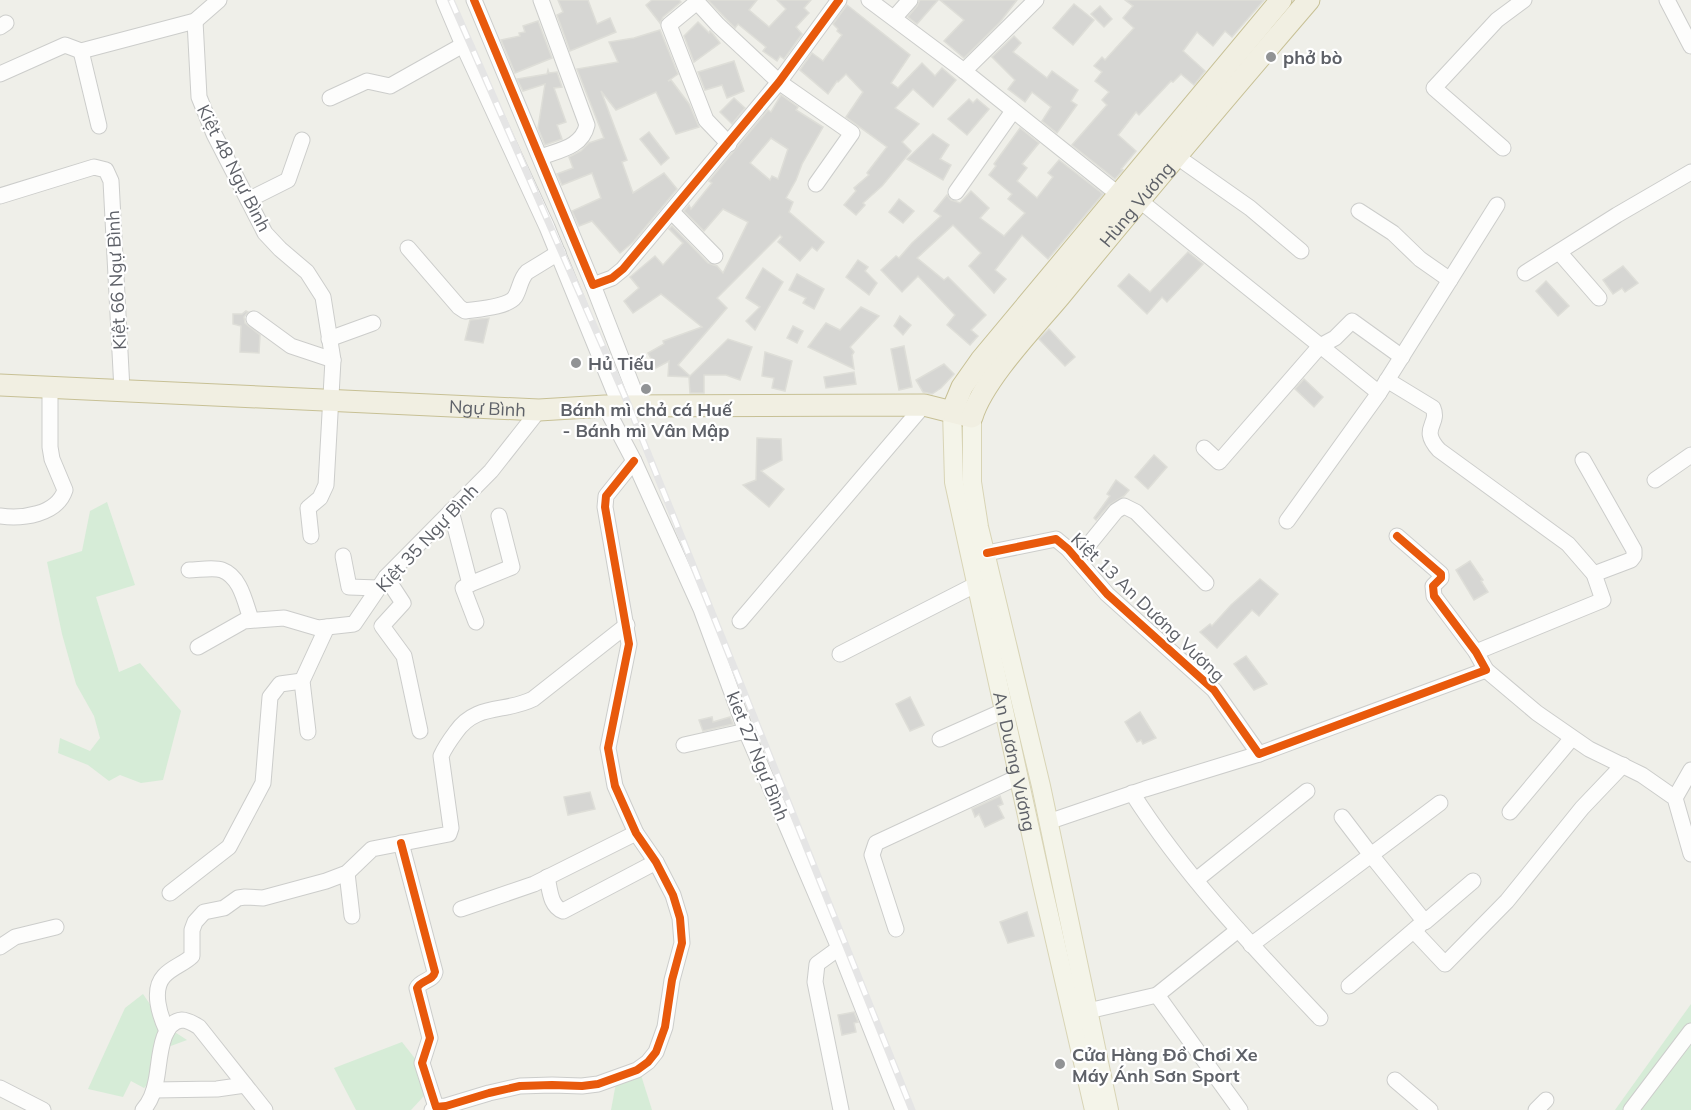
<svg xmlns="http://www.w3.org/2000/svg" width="1691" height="1110" font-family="Mulish,sans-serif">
	<rect width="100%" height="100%" fill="#efefe9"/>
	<g fill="#d6ecd7">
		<polygon points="107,502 135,585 96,597 119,672 140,663 181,711 163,780 141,783 120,775 109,781 88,765 58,753 60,738 90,751 100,738 94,716 76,684 62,634 47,562 82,551 90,511"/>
		<polygon points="143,994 164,1025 187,1040 168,1047 159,1073 144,1088 131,1081 123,1097 88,1089 125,1008"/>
		<polygon points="1691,1004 1691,1110 1615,1110"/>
		<polygon points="402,1042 435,1084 411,1110 356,1110 334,1068"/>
		<polygon points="641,1075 652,1110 611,1110 616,1083"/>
	</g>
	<g fill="#d6d6d3" stroke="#deded8" stroke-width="1.5" fill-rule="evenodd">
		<polygon points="558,0 588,0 597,24 610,18 616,32 570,51 557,15 563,12"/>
		<polygon points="652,0 679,0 681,2 663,17 660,23 646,5"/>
		<polygon points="708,0 757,0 749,10 769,27 786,9 777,0 811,0 804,8 809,13 796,27 802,34 784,59 780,56 777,61 763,51 766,47 738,24 735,28"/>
		<polygon points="920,0 938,0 917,24 908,17 917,6"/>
		<polygon points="940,0 1017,0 1000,22 964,58 944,41 964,20"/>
		<polygon points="1125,0 1264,0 1232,37 1225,31 1213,46 1197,32 1183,51 1205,71 1194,85 1181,74 1173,82 1171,81 1139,115 1136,112 1118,135 1136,151 1121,169 1123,170 1115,179 1072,145 1107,105 1102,100 1109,92 1095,81 1102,72 1094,66 1102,57 1105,60 1134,28 1123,18 1133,6"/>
		<polygon points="1074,4 1094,20 1073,45 1053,28"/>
		<polygon points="847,5 910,55 891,83 898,88 922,63 935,76 942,68 956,80 933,107 913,89 895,108 919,124 902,142 911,151 882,186 863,203 865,205 856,215 844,205 856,191 854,188 869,175 867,173 887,147 846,117 863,92 846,74 838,82 837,81 828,94 800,70 812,53 823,61 842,35 837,31 838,29 833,24"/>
		<polygon points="1100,6 1112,19 1104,27 1091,14"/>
		<polygon points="538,21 552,58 515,73 501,40 520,36 519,33 525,32 523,26"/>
		<polygon points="698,22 709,33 710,31 713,34 720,43 694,62 684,36"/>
		<polygon points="660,30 678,74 668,81 671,80 689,104 699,127 676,134 656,92 616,110 601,91 627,160 622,162 633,193 664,173 677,189 633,242 620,253 592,221 579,226 572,211 601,198 592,173 562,185 557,174 573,168 569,157 581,151 589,143 604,138 577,69 618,62 609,42 634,38"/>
		<polygon points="1014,36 1021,43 1013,52 1047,78 1052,71 1078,90 1071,101 1077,105 1057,133 1042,121 1051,107 1032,92 1025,102 1008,89 1015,80 992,57"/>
		<polygon points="734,61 744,91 727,98 722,85 705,90 698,72"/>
		<polygon points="548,70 549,73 557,72 562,87 554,88 566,122 557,125 562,139 545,145 538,128 545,84 523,91 517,79 547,74"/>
		<path d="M781 95 798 107 796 110 823 127 802 164 796 180 786 198 793 202 789 212 824 242 817 251 812 247 800 261 778 242 782 237 780 235 717 298 727 308 678 365 690 376 728 339 752 347 740 380 726 375H704V393H690L689 377 668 376 669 361 656 368 648 353 664 344 663 341 702 327 661 294 633 313 624 301 639 288 630 277 655 256 663 265 683 243 669 229 672 226 708 263 717 266 723 273 748 222 723 209 704 231 684 211 689 205 691 209 712 183 709 181 768 110 771 112ZM771 138 788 149 778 179 772 176 770 180 750 163Z"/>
		<polygon points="734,98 745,108 732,124 720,112"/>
		<polygon points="969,99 973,103 977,99 989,109 967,135 948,119"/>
		<polygon points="1020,128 1039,143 1022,164 1027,168 1017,181 1037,198 1053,177 1048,173 1059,160 1103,194 1048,259 1022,235 995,270 1006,279 994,293 969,266 981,253 953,225 917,258 944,280 948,277 986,315 971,330 978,336 970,345 947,325 955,315 918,276 902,292 881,270 896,256 899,258 912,243 941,216 934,211 947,195 951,200 960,203 971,191 989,208 980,218 1004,236 1025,213 1008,199 1012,194 989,175 996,166 994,164"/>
		<polygon points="649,132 669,158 661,165 640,139"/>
		<polygon points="933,134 949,145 940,159 951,165 943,180 907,159"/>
		<polygon points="899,199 914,211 903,223 889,212"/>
		<polygon points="1188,252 1203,264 1167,302 1162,297 1147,314 1118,286 1129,274 1150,292"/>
		<polygon points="858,260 868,267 865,271 877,283 869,295 846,277"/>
		<polygon points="1623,266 1638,283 1625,292 1622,288 1613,294 1603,280"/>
		<polygon points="763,268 783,282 755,330 746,321 760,307 746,298"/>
		<polygon points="797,274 824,289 814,309 803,303 806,298 789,290"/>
		<polygon points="1546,281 1569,306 1558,316 1536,291"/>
		<polygon points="861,307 879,316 850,347 854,352 852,355 854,369 808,347 826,323 840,330"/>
		<polygon points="246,311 248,312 244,317 245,323 260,335 259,353 240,352 241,326 233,324 233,314 242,314"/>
		<polygon points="900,316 911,325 903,335 894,326"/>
		<polygon points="489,318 483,343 465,340 470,320"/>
		<polygon points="793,326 803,331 797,343 787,338"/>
		<polygon points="1049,329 1075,357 1065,366 1039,339"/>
		<polygon points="904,346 912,387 899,390 891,349"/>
		<polygon points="765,352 792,361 785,391 772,388 774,378 762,376"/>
		<polygon points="944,364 954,374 941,388 932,394 923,392 916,380"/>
		<polygon points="854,372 856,384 826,388 824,377"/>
		<polygon points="1304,379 1323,397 1314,407 1295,389"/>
		<polygon points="757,438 781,439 782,460 761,471 784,489 769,507 743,485 756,480"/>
		<polygon points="1154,455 1167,467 1148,489 1135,477"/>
		<polygon points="1116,480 1129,490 1124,496 1109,505 1096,520 1094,518 1110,496 1107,494"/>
		<polygon points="1470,561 1483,580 1481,581 1488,592 1474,600 1456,570"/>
		<polygon points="1260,579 1278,594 1259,616 1252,610 1217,648 1200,632 1210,624 1212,626 1231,605"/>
		<polygon points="1246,656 1267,684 1254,690 1234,664"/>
		<polygon points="910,697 924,725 910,731 896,704"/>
		<polygon points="1140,712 1156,738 1143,744 1141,740 1137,742 1125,722"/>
		<polygon points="712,717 713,722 730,717 733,724 703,731 699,720"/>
		<polygon points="590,792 595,809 568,815 564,797"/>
		<polygon points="1000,796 1003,804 998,806 1004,818 985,827 979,814 975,817 972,809"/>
		<polygon points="1027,912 1034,936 1008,943 1000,922"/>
		<polygon points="854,1012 858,1022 854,1023 856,1032 842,1035 838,1015"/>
	</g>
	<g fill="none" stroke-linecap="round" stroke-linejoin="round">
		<defs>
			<g id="minor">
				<polyline points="444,0 463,45 547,227 620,406"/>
				<polyline points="474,0 593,285 612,278 623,269 779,82 839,0"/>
				<path d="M541 0 587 125C582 147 560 150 541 157"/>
				<polyline points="869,0 964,71 1118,194"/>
				<polyline points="1667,0 1691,46"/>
				<polyline points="894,18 910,0"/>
				<polyline points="195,21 199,97 214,134 265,233 280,249 307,272 323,297 333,360 326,485 320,498 308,508 311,536"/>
				<polyline points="0,27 6,23"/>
				<polyline points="81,51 99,126"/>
				<polyline points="964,71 1036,0"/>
				<polyline points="0,74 65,45 81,51 195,21 219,0"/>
				<polyline points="330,98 367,81 390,86 463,45"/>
				<polyline points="729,144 706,120 669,25 697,2 718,25 779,82 852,133 816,184"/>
				<polyline points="1503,148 1434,88 1497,20 1524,0"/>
				<polyline points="1176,156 1250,208 1301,251"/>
				<polyline points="956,192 1013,111"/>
				<polyline points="0,196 94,167 106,170 111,181 122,390"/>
				<polyline points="248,200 288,180 302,140"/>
				<polyline points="1139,200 1379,393"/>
				<polyline points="1359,211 1393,233 1420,259 1450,280"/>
				<polyline points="672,212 715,256"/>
				<path d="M408 248 459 307 465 311C478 309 508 307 515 297 520 289 520 279 527 272L558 253"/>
				<polyline points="1559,252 1599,298"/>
				<polyline points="1525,273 1617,215 1691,172"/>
				<polyline points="593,285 640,406"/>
				<polyline points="254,319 291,346 333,360"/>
				<polyline points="329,339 373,323"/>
				<path d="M1387 380 1433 408C1440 425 1419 428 1439 450L1568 544 1594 574 1603 600 1476 652"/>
				<polyline points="605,406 634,461 701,609 746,731 839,948 903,1110"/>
				<polyline points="1204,448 1219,462 1320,346 1335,338 1352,321 1402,357"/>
				<polyline points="1583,460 1634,550 1634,556 1631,560 1594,574"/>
				<polyline points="1655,480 1691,455"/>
				<polyline points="451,511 470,584 512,567 499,516"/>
				<path d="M0 516C22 519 57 515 65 490L52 459 50 447V387"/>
				<polyline points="1287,521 1379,393 1497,205"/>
				<polyline points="987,553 1056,539 1068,549 1107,594 1214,690 1259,754"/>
				<polyline points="343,556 349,587 378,588"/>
				<polyline points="1077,559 1116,511 1124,506 1136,512 1206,583"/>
				<path d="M189 570C198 570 214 567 222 570 241 577 245 603 251 619"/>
				<polyline points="386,577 403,603 382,626 404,656 420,731"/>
				<polyline points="470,584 463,588 476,622"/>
				<polyline points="740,621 924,405"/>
				<polyline points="198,647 244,621 284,618 318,628 354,624 386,577 491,471 539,410"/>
				<polyline points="840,654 975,585"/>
				<polyline points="1486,670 1537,713 1589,749 1642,775 1675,798 1691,854"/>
				<polyline points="308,732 302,681 327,627"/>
				<polyline points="940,739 1003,711"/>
				<polyline points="684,745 746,731"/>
				<path d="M1132 793C1185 876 1253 947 1320 1018"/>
				<polyline points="1675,798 1691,770"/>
				<polyline points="1510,812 1572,738"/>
				<polyline points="1342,817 1371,855 1440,803"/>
				<polyline points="1048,822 1145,789 1259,754 1486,670 1476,652 1434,596 1433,586 1441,578 1441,574 1397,536"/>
				<path d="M401 843 435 972C433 981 421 980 417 988L430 1038 422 1063 436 1107"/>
				<polyline points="347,873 352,916"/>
				<path d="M547 877C550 890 550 906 563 911L656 862"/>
				<polyline points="1196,880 1307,791"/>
				<polyline points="170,893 229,847 263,783 270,697 280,684 302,681"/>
				<polyline points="461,909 534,884 636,833"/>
				<polyline points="896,929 872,855 876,843 1018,777"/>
				<polyline points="1414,931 1445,964 1447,962 1507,901 1582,808 1623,765"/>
				<polyline points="1251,945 1371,855 1425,922 1473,881"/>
				<polyline points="0,947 15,937 56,927"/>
				<polyline points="839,948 817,964 815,982 841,1110"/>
				<polyline points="1349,986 1420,925"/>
				<polyline points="1157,995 1240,1110"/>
				<polyline points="1088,1011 1157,995 1238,930"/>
				<path d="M167 1031C160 1016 151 990 164 976 172 967 184 964 192 956V930L195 922 204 912 224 908 238 898 245 897 263 898 326 881 347 873 372 849 449 834 451 828 441 756C445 747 450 740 456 732 476 703 505 713 533 699L627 625"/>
				<polyline points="1395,1080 1430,1110"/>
				<polyline points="0,1088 43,1110"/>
				<polyline points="154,1090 217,1089 245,1085"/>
				<path d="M143 1110C151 1101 154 1092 156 1081 160 1064 159 1022 182 1020 188 1020 194 1024 199 1027L265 1110"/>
				<polyline points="432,1110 436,1107 446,1106 489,1093 520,1086 552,1085 582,1086 598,1084 637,1070 648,1062 656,1052 665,1027 672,980 682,943 680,918 673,895 656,862 636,833 615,786 608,748 629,644 605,507 606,496 634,461"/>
				<polyline points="1536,1110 1546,1100"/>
				<polyline points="1631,1110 1691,1031"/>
			</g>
			<g id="major">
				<path id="s1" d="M952 411 954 482 1042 884 1094 1110"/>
				<polyline points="972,417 972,482 979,527 1041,786 1109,1110"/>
			</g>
			<g id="highway">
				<path id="s2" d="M0 385 539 410 605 406 924 405 972 417C983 380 1034 327 1060 296 1142 196 1225 98 1309 0"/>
				<polyline points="952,411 962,387 981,360 1281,0"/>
			</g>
		</defs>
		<use href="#minor" stroke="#cccdcb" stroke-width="17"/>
		<use href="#major" stroke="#d8d4b5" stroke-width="20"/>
		<use href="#highway" stroke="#c7c095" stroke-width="23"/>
		<use href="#minor" stroke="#fdfdfc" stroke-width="15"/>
		<use href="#major" stroke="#f4f4e9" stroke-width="18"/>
		<use href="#highway" stroke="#f1efe2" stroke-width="21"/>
		<defs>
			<polyline id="rail" points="451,0 629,406 912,1110"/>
		</defs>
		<use href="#rail" stroke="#e5e5e5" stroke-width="7"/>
		<use href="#rail" stroke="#fff" stroke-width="4.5" stroke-dasharray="14" stroke-linecap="butt"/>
		<defs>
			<g id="cycleway">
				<polyline points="474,0 593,285 612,278 623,269 779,82 839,0"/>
				<polyline points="987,553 1056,539 1068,549 1107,594 1214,690 1259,754 1486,670 1476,652 1434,596 1433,586 1441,578 1441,574 1397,536"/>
				<path d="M401 843 435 972C433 981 421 980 417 988L430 1038 422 1063 436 1107 446 1106 489 1093 520 1086 552 1085 582 1086 598 1084 637 1070 648 1062 656 1052 665 1027 672 980 682 943 680 918 673 895 656 862 636 833 615 786 608 748 629 644 605 507 606 496 634 461"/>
			</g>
		</defs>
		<use href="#cycleway" stroke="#fff" stroke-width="11"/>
		<use href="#cycleway" stroke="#e8590c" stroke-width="8"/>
	</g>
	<g fill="#919395" stroke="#fff" stroke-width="2">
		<circle cx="1271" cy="57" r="6"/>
		<circle cx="576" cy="363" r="6"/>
		<circle cx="646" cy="389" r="6"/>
		<circle cx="1060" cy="1064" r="6"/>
	</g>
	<g text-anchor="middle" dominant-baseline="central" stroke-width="4.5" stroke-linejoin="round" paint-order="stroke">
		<g font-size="18" font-weight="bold" fill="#5e6168" stroke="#fff" text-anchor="start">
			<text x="1283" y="57">phở bò</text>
			<text x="588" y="363">Hủ Tiếu</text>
			<text x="646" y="409" text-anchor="middle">Bánh mì chả cá Huế<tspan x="646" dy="21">- Bánh mì Vân Mập</tspan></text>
			<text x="1072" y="1054">Cửa Hàng Đồ Chơi Xe<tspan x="1072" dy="21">Máy Ánh Sơn Sport</tspan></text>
		</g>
		<g font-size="18" fill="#5e6168" stroke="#fff">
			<text transform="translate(234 168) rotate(63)">Kiệt 48 Ngự Bình</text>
			<text stroke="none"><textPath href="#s2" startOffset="1244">Hùng Vương</textPath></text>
			<text transform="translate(116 280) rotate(-93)">Kiệt 66 Ngự Bình</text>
			<text stroke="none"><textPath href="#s2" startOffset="488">Ngự Bình</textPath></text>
			<text transform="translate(427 538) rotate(-47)">Kiệt 35 Ngự Bình</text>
			<text transform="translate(1148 607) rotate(44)">Kiệt 13 An Dương Vương</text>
			<text transform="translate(758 756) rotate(68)">kiet 27 Ngự Bình</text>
			<text stroke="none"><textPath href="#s1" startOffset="357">An Dương Vương</textPath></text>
		</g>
	</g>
</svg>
